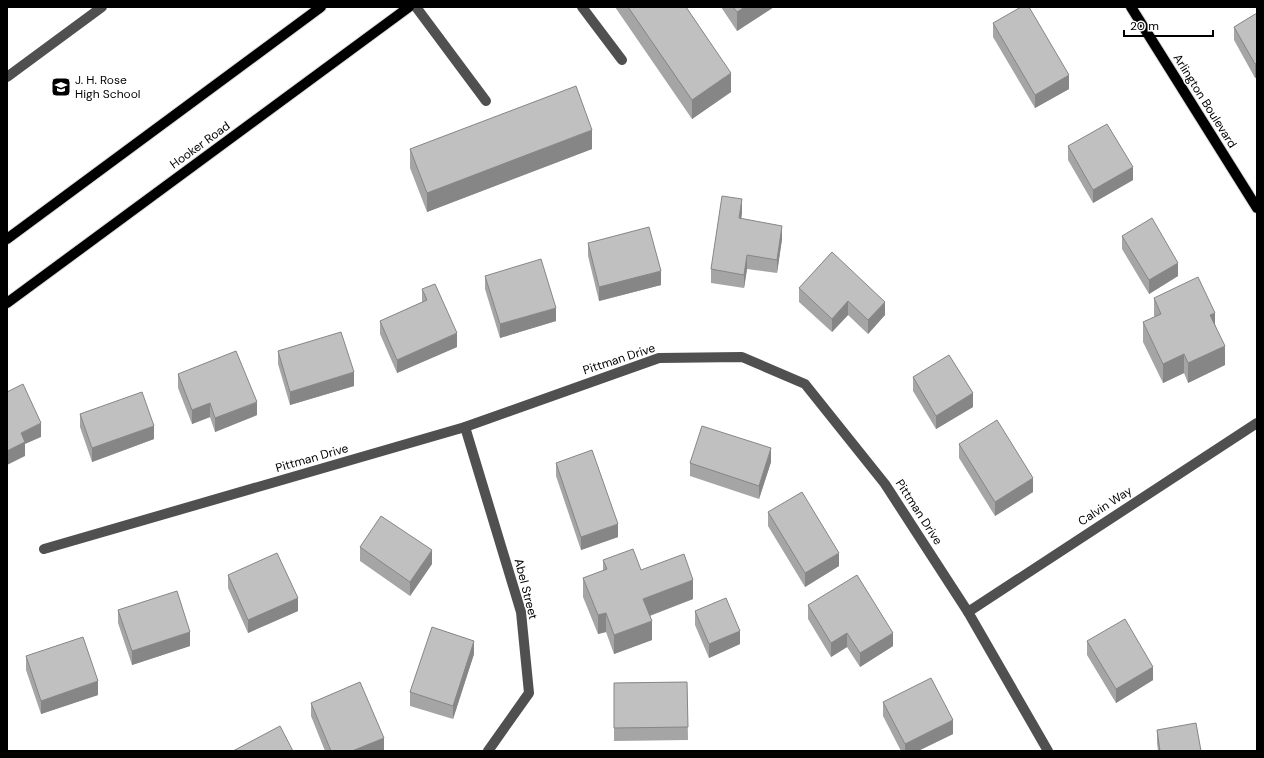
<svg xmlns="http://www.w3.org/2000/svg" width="1264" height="758" font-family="'DM Sans',sans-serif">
	<rect width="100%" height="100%" fill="#fff"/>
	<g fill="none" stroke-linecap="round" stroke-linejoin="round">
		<defs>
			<g id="major">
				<polyline points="1131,7 1257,208"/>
				<polyline points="7,239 321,7"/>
				<polyline points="7,303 409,7"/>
			</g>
		</defs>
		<use href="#major" stroke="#dbdbdb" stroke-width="12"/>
		<g stroke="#505050" stroke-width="10">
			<polyline points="416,7 486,101"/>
			<polyline points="582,7 622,60"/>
			<polyline points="7,77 102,7"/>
			<polyline points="465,427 521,612 529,693 488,751"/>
			<polyline points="44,549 465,427 659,358 742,357 805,384 885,484 968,612 1048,751"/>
			<polyline points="968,612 1257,423"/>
		</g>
		<use href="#major" stroke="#000" stroke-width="10"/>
	</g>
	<g fill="#a5a5a5">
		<polygon points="615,7 686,7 731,92 692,119"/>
		<polygon points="721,7 774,7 737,31"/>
		<polygon points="1257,13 1255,78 1234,40 1234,27"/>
		<polygon points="993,23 1069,89 1035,108 993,37"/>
		<polygon points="1068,146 1133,180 1093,203 1068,160"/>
		<polygon points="410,149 592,149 427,212 410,168"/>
		<polygon points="742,213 741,219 782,239 777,273 747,269 744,288 711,283 711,269"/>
		<polygon points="1122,236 1178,276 1149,294 1122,249"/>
		<polygon points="588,243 661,285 599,301 588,256"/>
		<polygon points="832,252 885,315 868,334 848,315 832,332 799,302 799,288"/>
		<polygon points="485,276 556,321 500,338 485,289"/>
		<polygon points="422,289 457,347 397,373 380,334 380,321 422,302"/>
		<polygon points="1154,298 1215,324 1225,365 1188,383 1184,373 1163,383 1143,342 1143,322 1154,317"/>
		<polygon points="278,351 354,386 290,405 278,364"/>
		<polygon points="178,374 257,415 215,432 210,417 192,424 178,388"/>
		<polygon points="913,377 973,407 936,429 913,391"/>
		<polygon points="80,414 154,439 92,462 80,427"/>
		<polygon points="959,444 1033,492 995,516 959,458"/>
		<polygon points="771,462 759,499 690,476 690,463"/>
		<polygon points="556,463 618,537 581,550 556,476"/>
		<polygon points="768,512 839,566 805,587 768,526"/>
		<polygon points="360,547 432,564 410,596 360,561"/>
		<polygon points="603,560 641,570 693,599 650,616 652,640 614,654 606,632 598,634 583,597 583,578 603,571"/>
		<polygon points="228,575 298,611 248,633 228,588"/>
		<polygon points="808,605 893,646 860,667 847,647 831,657 808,619"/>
		<polygon points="118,610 190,646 132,665 118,623"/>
		<polygon points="695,611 740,644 709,658 695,625"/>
		<polygon points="1087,641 1153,680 1116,703 1087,655"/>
		<polygon points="474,654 453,719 410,706 410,692"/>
		<polygon points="26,656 98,695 41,714 26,670"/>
		<polygon points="687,682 688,740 614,741 614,683"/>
		<polygon points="883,702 953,734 918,751 901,751 883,716"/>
		<polygon points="311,703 384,751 325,751 311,716"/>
		<polygon points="1157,730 1201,751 1158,751 1157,743"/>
	</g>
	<g fill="#868686">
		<polygon points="745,7 774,7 737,31 737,12"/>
		<polygon points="1257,63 1257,77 1255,78 1255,64"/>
		<polygon points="731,73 731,92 692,119 692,100"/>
		<polygon points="1069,75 1069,89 1035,108 1035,95"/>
		<polygon points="592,130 592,149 427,212 427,193"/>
		<polygon points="1133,167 1133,180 1093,203 1093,190"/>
		<polygon points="742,199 742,213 739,232 739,218"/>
		<polygon points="782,226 782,239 777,273 777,260"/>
		<polygon points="747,255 747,269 744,288 744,275"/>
		<polygon points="1178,263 1178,276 1149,294 1149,280"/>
		<polygon points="661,271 661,285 599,301 599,287"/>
		<polygon points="848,301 848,315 832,332 832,319"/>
		<polygon points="885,302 885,315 868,334 868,320"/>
		<polygon points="556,308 556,321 500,338 500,324"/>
		<polygon points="1215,313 1215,332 1210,315"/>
		<polygon points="457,333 457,347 397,373 397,360"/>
		<polygon points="1225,346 1225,365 1188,383 1188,363"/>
		<polygon points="1184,354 1184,373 1163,383 1163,364"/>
		<polygon points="354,372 354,386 290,405 290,392"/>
		<polygon points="973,393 973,407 936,429 936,416"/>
		<polygon points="257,402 257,415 215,432 215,418"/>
		<polygon points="210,403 210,417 192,424 192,410"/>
		<polygon points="41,423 41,437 25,444 25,456 7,465 7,451 21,433"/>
		<polygon points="154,426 154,439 92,462 92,448"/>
		<polygon points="771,448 771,462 759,499 759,486"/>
		<polygon points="1033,478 1033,492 995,516 995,502"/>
		<polygon points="618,524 618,537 581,550 581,537"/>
		<polygon points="432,550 432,564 410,596 410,582"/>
		<polygon points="839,553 839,566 805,587 805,573"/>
		<polygon points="693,580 693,599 643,618 643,599"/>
		<polygon points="298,598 298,611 248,633 248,620"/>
		<polygon points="606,613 606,632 598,634 598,615"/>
		<polygon points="652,621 652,640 614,654 614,635"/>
		<polygon points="740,631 740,644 709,658 709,644"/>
		<polygon points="190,632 190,646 132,665 132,651"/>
		<polygon points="847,633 847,647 831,657 831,643"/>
		<polygon points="893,633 893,646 860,667 860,653"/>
		<polygon points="474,641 474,654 453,719 453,706"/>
		<polygon points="1153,667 1153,680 1116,703 1116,689"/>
		<polygon points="98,681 98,695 41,714 41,701"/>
		<polygon points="953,720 953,734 918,751 905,751 905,744"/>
		<polygon points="384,738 384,751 352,751"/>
	</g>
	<g fill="#c0c0c0" stroke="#868686">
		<polygon points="628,7 686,7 731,73 692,100"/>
		<polygon points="733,7 745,7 737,12"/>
		<polygon points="1021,7 1029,7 1069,75 1035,95 993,23"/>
		<polygon points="1257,13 1257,63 1255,64 1234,27"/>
		<polygon points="576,86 592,130 427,193 410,149"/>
		<polygon points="1107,124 1133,167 1093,190 1068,146"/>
		<polygon points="722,196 742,199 739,218 782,226 777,260 747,255 744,275 711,269"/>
		<polygon points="1152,218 1178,263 1149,280 1122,236"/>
		<polygon points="649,227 661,271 599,287 588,243"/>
		<polygon points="832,252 885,302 868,320 848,301 832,319 799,288"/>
		<polygon points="541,259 556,308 500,324 485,276"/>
		<polygon points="1198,277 1215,313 1210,315 1225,346 1188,363 1184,354 1163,364 1143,322 1161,314 1154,298"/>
		<polygon points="435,284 457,333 397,360 380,321 427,300 422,289"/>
		<polygon points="341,332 354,372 290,392 278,351"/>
		<polygon points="236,351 257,402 215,418 210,403 192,410 178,374"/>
		<polygon points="949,355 973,393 936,416 913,377"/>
		<polygon points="23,384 41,423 21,433 25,442 7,451 7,392"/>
		<polygon points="142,392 154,426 92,448 80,414"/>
		<polygon points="997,420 1033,478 995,502 959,444"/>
		<polygon points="702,426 771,448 759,486 690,463"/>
		<polygon points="592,450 618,524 581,537 556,463"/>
		<polygon points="802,492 839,553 805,573 768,512"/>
		<polygon points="381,516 432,550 410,582 360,547"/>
		<polygon points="633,549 641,570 684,554 693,580 643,599 652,621 614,635 606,613 598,615 583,578 607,569 603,560"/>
		<polygon points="277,553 298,598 248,620 228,575"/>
		<polygon points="857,575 893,633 860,653 847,633 831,643 808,605"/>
		<polygon points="177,591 190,632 132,651 118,610"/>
		<polygon points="726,598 740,631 709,644 695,611"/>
		<polygon points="1125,619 1153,667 1116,689 1087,641"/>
		<polygon points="432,627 474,641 453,706 410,692"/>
		<polygon points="83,637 98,681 41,701 26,656"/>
		<polygon points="931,678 953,720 905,744 883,702"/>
		<polygon points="360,682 384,738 352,751 331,751 311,703"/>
		<polygon points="687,682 688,727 614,728 614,683"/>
		<polygon points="1196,723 1201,751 1160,751 1157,730"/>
		<polygon points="280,726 293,751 233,751"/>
	</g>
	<defs>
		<symbol id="school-square" viewBox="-11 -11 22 22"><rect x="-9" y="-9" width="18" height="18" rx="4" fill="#000" stroke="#fff"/><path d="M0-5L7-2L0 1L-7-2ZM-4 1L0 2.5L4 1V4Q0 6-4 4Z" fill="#fff"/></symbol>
	</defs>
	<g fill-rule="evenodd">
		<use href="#school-square" x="50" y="76" width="22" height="22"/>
	</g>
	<g text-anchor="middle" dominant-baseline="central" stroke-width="3" stroke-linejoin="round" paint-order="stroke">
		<g font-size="12" fill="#000" stroke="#fff" text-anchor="start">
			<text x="75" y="80">J. H. Rose<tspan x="75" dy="14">High School</tspan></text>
		</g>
		<g font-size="12" fill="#000" stroke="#fff">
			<text transform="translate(1205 101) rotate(58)">Arlington Boulevard</text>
			<text transform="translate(200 145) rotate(-36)">Hooker Road</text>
			<text transform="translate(619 359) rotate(-18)">Pittman Drive</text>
			<text transform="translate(312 458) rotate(-16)">Pittman Drive</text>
			<text transform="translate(1105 506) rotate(-33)">Calvin Way</text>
			<text transform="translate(919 512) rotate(57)">Pittman Drive</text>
			<text transform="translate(526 589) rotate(76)">Abel Street</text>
		</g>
	</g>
	<rect width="1264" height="758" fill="none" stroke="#000000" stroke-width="16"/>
	<path d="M1124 30v6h89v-6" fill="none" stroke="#000000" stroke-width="2"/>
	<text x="1130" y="30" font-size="12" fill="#000000" stroke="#ffffff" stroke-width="3" paint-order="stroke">20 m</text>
</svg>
